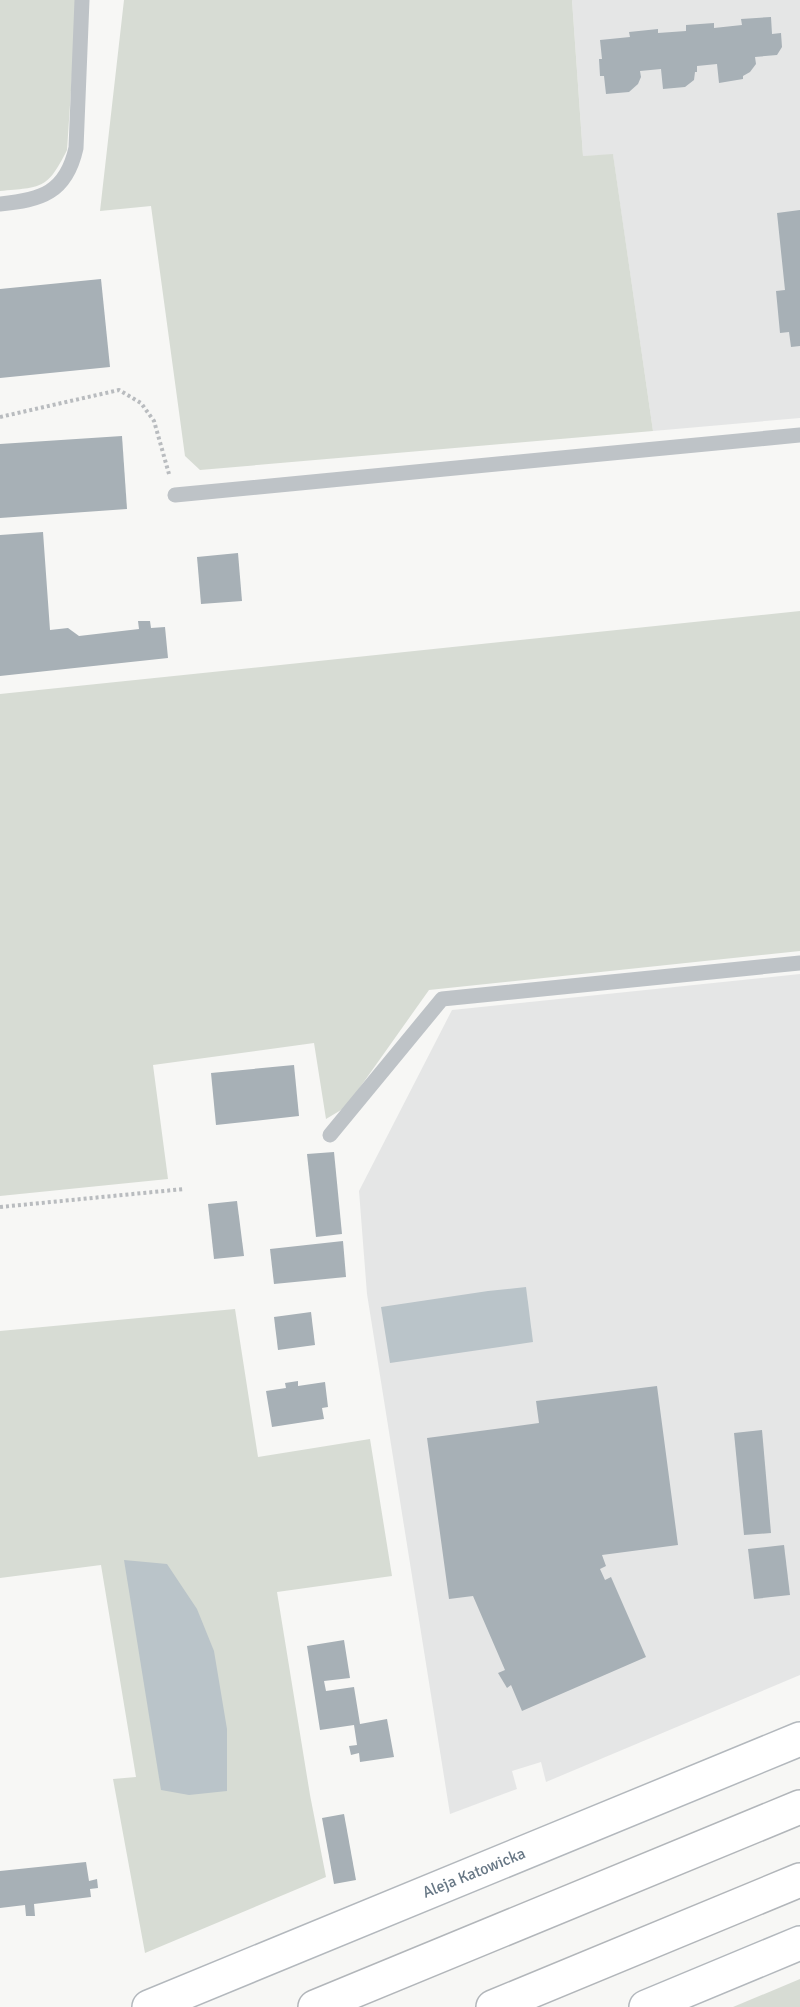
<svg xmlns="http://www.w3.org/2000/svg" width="800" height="2007" font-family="Signika,sans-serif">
	<rect width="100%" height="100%" fill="#f7f7f5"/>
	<g fill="#e5e6e6">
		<polygon points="572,0 800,0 800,418 653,431 613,155 583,156"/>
		<polygon points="800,974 800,1675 546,1782 541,1762 512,1771 517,1789 450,1814 367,1294 359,1191 452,1010"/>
	</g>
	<g fill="#d7dcd4">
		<path d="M0 0H77L67 150C47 190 42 187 0 191Z"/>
		<polygon points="124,0 572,0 583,156 613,154 653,431 200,470 185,456 151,206 100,211"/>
		<polygon points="800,611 800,951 429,990 346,1107 326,1119 314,1043 153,1065 168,1179 0,1196 0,694"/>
		<polygon points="235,1309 258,1457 370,1439 392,1576 277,1592 310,1795 326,1877 145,1953 113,1779 136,1777 101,1565 0,1578 0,1331"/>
		<polygon points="800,1979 800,2007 733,2007"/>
	</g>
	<g fill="#bac4c9">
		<polygon points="526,1287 533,1342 390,1363 381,1307 488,1291"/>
		<polygon points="124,1560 167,1564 197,1609 214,1651 227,1729 227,1791 189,1795 161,1790"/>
	</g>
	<g fill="#a7b0b6">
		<polygon points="771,17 772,34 781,33 782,47 777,55 755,57 756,64 750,72 743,76 743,79 719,83 717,64 697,66 697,72 695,72 694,80 685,87 663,89 661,69 640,71 641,77 638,84 629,92 606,94 604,76 600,76 599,59 602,59 600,40 630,37 629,32 658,29 658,33 686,31 686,25 714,23 714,28 742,25 741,19"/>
		<polygon points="800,210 800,346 791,347 789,332 780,333 776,291 785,290 777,213"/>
		<polygon points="101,279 110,367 0,378 0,289"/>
		<polygon points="122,436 127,509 0,518 0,444"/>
		<polygon points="43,532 50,630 68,628 79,636 139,629 138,621 150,621 151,628 165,627 168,658 0,676 0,535"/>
		<polygon points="238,553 242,601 201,604 197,557"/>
		<polygon points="294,1065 299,1116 216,1125 211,1073"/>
		<polygon points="334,1152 342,1234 316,1237 307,1154"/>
		<polygon points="237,1201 244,1256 214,1259 208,1204"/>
		<polygon points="343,1241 346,1277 274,1284 270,1249"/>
		<polygon points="311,1312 315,1345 278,1350 274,1317"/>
		<polygon points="298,1381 298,1386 325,1382 328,1407 322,1408 324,1419 272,1427 266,1391 286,1388 285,1383"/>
		<polygon points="657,1386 678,1545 602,1555 606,1566 600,1569 605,1580 611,1577 646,1657 522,1711 511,1685 507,1688 498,1673 505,1670 473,1596 449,1599 427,1438 539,1423 536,1401"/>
		<polygon points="762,1430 771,1533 744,1535 734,1433"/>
		<polygon points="784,1545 790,1595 754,1599 748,1549"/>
		<polygon points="344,1640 350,1678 324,1681 326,1691 354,1687 360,1724 387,1719 394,1757 360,1762 359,1753 351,1755 349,1746 357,1745 354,1725 320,1730 307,1646"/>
		<polygon points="344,1814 356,1880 334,1884 322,1818"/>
		<polygon points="86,1862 89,1881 97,1879 98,1888 90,1889 91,1897 34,1904 35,1916 26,1916 25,1905 0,1908 0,1871"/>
	</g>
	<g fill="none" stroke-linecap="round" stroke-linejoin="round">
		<defs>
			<g id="secondary">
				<polyline points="149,2007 800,1739"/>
				<polyline points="646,2007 800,1943"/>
			</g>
			<g id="highway">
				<polyline points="315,2007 800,1807"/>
				<polyline points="493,2007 800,1880"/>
			</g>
		</defs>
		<use href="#secondary" stroke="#b3b8bd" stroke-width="36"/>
		<use href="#highway" stroke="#b2b6ba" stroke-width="36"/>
		<g stroke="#b9bcbf" stroke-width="4" stroke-dasharray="3 3" stroke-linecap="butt">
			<polyline points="0,417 119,390 141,403 154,421 169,474"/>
			<polyline points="0,1207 184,1189"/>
		</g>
		<g stroke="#bec3c7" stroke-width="15">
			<path d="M0 204C41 200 66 193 76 148L82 0"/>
			<polyline points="175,495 800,435"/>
			<polyline points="330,1135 442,999 800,963"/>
		</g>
		<use href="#secondary" stroke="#fff" stroke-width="33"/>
		<use href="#highway" stroke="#fff" stroke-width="33"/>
	</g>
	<g text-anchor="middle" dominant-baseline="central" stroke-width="6" stroke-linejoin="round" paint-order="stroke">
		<g font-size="16" fill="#677785" stroke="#fff">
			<text transform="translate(474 1873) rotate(-22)">Aleja Katowicka</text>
		</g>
	</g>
</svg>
